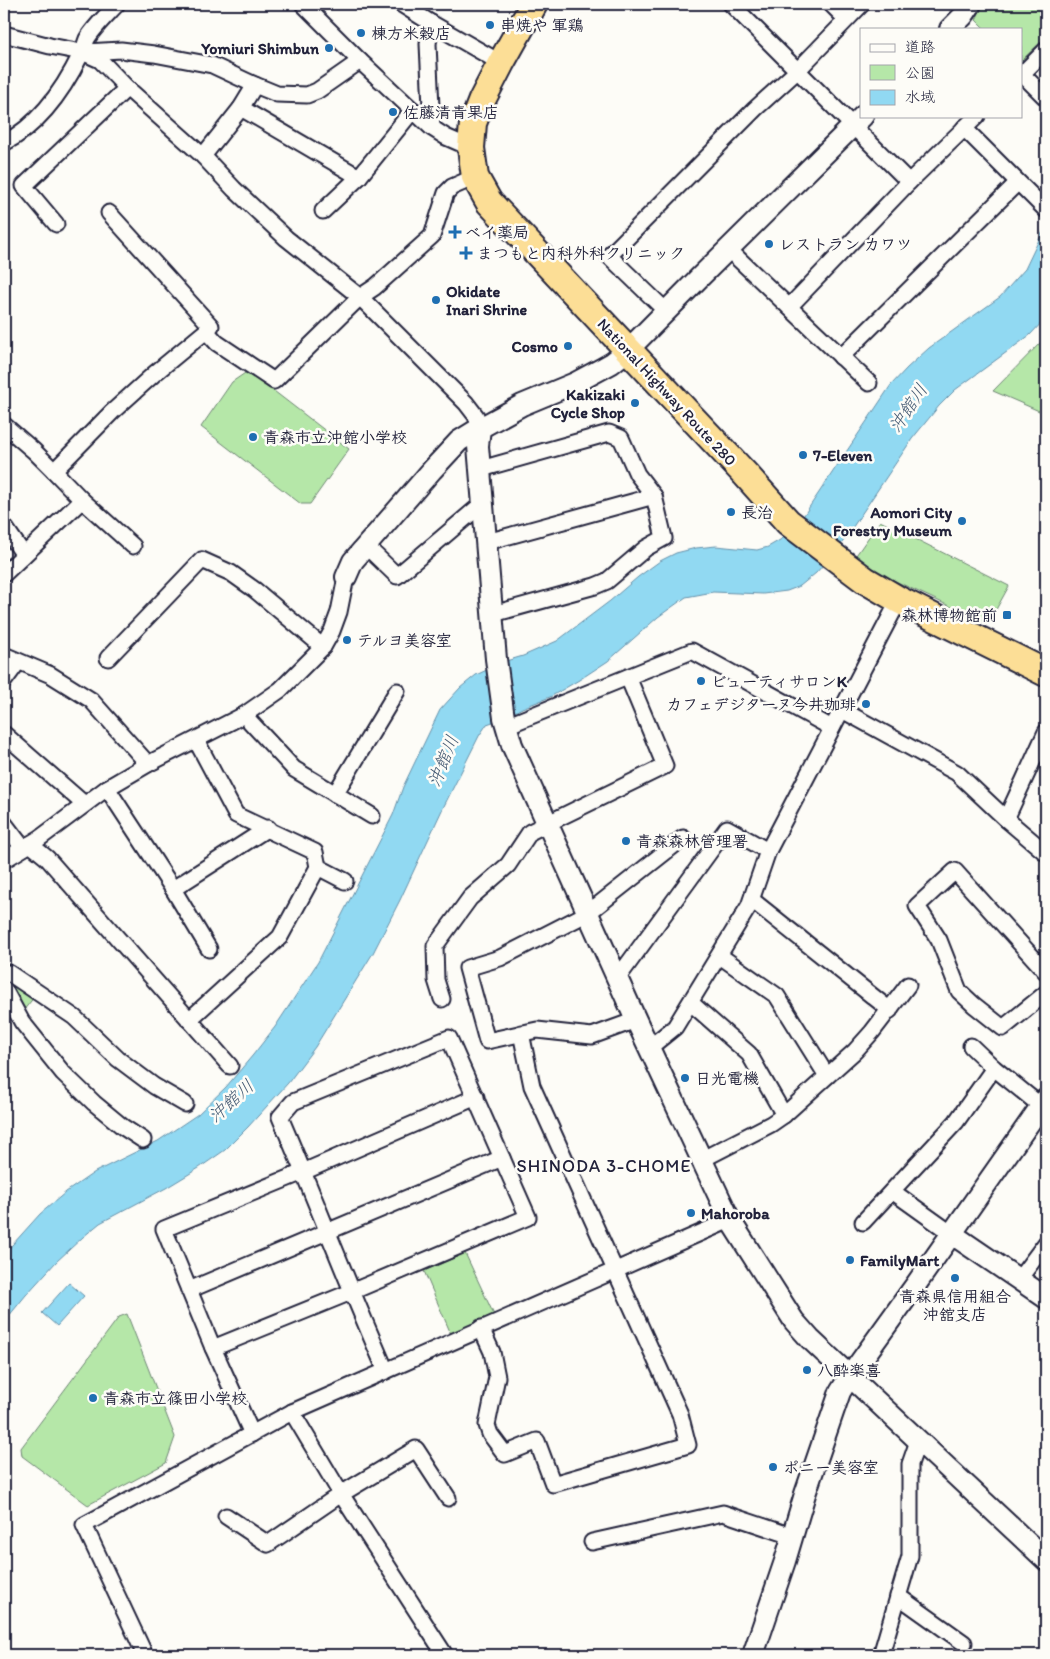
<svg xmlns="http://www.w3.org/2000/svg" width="1050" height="1659" font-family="Itim,'Klee One',sans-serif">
	<rect width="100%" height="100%" fill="#fdfcf7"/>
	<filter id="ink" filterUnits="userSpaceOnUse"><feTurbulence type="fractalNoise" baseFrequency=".02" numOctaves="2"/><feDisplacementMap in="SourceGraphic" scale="10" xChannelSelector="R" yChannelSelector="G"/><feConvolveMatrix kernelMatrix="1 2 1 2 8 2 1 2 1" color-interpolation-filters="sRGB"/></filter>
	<g filter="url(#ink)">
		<g fill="#b5e7a8" stroke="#6c8472">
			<polygon points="983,4 1046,4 1046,37 1021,61 1021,29 985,29 976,20"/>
			<polygon points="1046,337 1046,414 993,391"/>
			<polygon points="248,371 349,449 310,504 301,504 201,427 232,382"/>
			<polygon points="880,521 1009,586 988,624 852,561"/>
			<polygon points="12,979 35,996 23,1011 7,986"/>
			<polygon points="465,1253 494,1315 451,1334 424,1271"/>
			<polygon points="127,1314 175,1437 166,1463 88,1505 22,1456 21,1448 119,1317"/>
		</g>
		<g fill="#91d9f2" stroke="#6590a9">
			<polygon points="1046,225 1046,318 1030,335 955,390 939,406 912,439 840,546 816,573 800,586 787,591 763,594 713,592 686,597 658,617 608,661 579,680 550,697 522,708 504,718 487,724 479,736 442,810 400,900 373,953 315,1047 288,1083 248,1127 225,1150 199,1168 166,1188 100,1223 83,1237 56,1262 26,1295 4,1322 4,1254 40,1214 66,1192 95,1172 158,1141 198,1114 226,1087 253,1055 275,1027 318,962 393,815 403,787 440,710 460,688 476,675 506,661 523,656 557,641 610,601 638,577 660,561 676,553 696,548 716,546 757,550 768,547 785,537 804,515 891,385 907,368 929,348 1000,297 1025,269"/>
			<polygon points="69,1283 84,1296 57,1326 42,1313"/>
		</g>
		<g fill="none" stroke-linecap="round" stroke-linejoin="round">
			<defs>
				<g id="street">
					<polyline points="303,4 360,61 432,128 446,137 471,148"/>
					<polyline points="401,4 431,23 501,63"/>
					<polyline points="731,4 909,182"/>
					<polyline points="831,4 846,19"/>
					<polyline points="431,23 428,44 432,128"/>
					<polyline points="4,34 50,46 82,52 100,60 127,88 203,156 234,189 286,238 360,297 466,403 476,416 480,428"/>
					<polyline points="86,52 121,50 154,54 212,65 255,85 241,108 203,156"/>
					<polyline points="1022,74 1046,98"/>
					<polyline points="1021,75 1046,50"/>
					<polyline points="255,85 277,94 307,95 317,91 360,61"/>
					<polyline points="241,108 359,177 323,211"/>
					<polyline points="964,128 1046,210"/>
					<path d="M4 143C39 125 64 89 81 54 84 49 85 44 87 39 94 27 108 14 117 4"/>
					<polyline points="359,177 413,110"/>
					<polyline points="109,213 211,326 206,331"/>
					<polyline points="56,224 24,186 127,88"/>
					<polyline points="728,249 869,383"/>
					<polyline points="789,307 909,182 977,116"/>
					<polyline points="666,311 609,256 755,109 797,71 862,4"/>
					<polyline points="841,357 1017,183"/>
					<polyline points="4,425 34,451 54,471 112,412 154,374 206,331 217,343 274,381 360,297 375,287 432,236 446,193 452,187 475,177"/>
					<polyline points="481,469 609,433 621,438 637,474 654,496 664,538 646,548 607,581 595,586 493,614"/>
					<polyline points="54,471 82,500 133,546"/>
					<polyline points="4,526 24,555"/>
					<polyline points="487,542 654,496"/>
					<polyline points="367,547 397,576 483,503"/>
					<polyline points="4,574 82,500"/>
					<polyline points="4,655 51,675 91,700 148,764"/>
					<polyline points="108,658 202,560 231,573 255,590 323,647"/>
					<polyline points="4,681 18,662"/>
					<polyline points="842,710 957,773 1006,819 1046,853"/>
					<polyline points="244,715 294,769 372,816"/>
					<polyline points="506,726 692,651 832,728"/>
					<polyline points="4,734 84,804"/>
					<polyline points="107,788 173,889 209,949"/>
					<polyline points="335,794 397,691"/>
					<polyline points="1006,819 1046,732"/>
					<polyline points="4,823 23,848"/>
					<polyline points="30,844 47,858 230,1066"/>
					<polyline points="4,860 40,838 107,788 148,764 244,715 280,690 323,647 332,631 339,612 346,577"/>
					<polyline points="318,867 345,881"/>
					<polyline points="173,889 268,828"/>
					<polyline points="752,900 890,1010"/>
					<polyline points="720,956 777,996 827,1076"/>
					<polyline points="1046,972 955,871 917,906 939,940 959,991 974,1005 1003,1028 1046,993"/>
					<polyline points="4,973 9,973 74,1017 118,1059 154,1086 185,1104"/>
					<polyline points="617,979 727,828 768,851"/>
					<polyline points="4,989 22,1022 63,1073 94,1103 123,1127 143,1140"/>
					<polyline points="442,999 436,980 435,946 470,898 508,865 530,832 665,766 628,677"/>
					<polyline points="691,1003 749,1054 784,1115"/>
					<polyline points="189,1020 280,937 318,867 315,852 236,815 196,740"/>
					<polyline points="636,1020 592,1036 537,1030 487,1041 467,968 500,958 588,913 683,838"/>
					<polyline points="971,1046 994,1068 1041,1106"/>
					<polyline points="649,1048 675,1027 749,906 768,851 899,600"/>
					<polyline points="701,1160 771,1124 784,1115 855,1051 872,1032 908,985"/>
					<polyline points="892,1191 952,1234"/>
					<polyline points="863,1222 956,1122 994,1068"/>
					<polyline points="1019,1279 1046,1243"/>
					<polyline points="189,1290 502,1158"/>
					<polyline points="481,1328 492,1352 497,1377 487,1425 490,1434 505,1454 537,1441 553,1484 688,1445 680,1414 532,1086 521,1033"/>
					<path d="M213 1348 351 1292 528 1217 449 1038 293 1102 280 1117C316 1201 349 1287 386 1371"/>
					<polyline points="292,1412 341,1494 445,1655"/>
					<polyline points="252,1434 213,1348 164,1229 303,1172 476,1097"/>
					<polyline points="226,1516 268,1544 341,1494 416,1449 448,1498"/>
					<polyline points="592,1542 723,1513 792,1536"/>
					<polyline points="898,1596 964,1643"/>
					<polyline points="145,1655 84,1525 292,1412 730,1220"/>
					<polyline points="881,1655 910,1556 910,1464 918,1441"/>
				</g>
				<g id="secondary">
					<polyline points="950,29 963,16 971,4"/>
					<polyline points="480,428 478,446 496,659 504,718 512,745 636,1020 730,1220 794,1321 810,1339 1046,1560"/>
					<polyline points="346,577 353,561 432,470 459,441 480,428 522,405 575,383 603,368 612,363 627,351 700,277 863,116"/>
					<polyline points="952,1234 1046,1298"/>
					<polyline points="753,1655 785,1561 805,1494 840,1392 850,1376 917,1283 1046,1099"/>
				</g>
				<polyline id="highway" points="534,4 501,63 482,100 473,123 471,148 475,177 489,202 746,475 788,522 865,580 899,600 1046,673"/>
			</defs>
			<use href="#street" stroke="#22223b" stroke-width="19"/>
			<use href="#secondary" stroke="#22223b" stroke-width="24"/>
			<use href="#highway" stroke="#22223b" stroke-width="30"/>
			<use href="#street" stroke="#fdfcf7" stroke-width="15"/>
			<use href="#secondary" stroke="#fdfcf7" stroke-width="20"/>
			<use href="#highway" stroke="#fcde96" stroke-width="26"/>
		</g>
	</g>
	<g fill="#1f6fb2" stroke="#fdfcf7" stroke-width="2">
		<circle cx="490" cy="25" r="5"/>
		<circle cx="361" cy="33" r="5"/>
		<circle cx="329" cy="48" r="5"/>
		<circle cx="393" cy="112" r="5"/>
		<path d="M452.5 224.5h5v5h5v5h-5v5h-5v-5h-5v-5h5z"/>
		<circle cx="769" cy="244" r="5"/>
		<path d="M463.5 245.5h5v5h5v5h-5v5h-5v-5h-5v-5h5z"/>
		<circle cx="436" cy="300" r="5"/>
		<circle cx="568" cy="346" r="5"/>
		<circle cx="635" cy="403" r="5"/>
		<circle cx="253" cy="437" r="5"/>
		<circle cx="803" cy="455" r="5"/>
		<circle cx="731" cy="512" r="5"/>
		<circle cx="962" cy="521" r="5"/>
		<rect x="1002" y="610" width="10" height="10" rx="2.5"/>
		<circle cx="347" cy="640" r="5"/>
		<circle cx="701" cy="681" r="5"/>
		<circle cx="866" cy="704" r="5"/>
		<circle cx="626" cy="841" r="5"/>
		<circle cx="685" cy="1078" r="5"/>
		<circle cx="691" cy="1213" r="5"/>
		<circle cx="850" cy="1260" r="5"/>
		<circle cx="955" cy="1278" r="5"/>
		<circle cx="807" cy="1370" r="5"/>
		<circle cx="93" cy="1398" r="5"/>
		<circle cx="773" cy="1467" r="5"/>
	</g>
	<g text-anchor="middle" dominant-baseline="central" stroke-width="5" stroke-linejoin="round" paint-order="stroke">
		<g font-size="16" font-weight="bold" fill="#22223b" stroke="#fdfcf7" text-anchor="start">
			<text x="500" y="25">串焼や 軍鶏</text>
			<text x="371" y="33">棟方米穀店</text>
			<text x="319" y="48" text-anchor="end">Yomiuri Shimbun</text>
			<text x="403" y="112">佐藤清青果店</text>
			<text x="465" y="232">ベイ薬局</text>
			<text x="779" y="244">レストラン カワツ</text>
			<text x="477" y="253">まつもと内科外科クリニック</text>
			<text x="446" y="291">Okidate<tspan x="446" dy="18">Inari Shrine</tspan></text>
			<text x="558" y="346" text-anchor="end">Cosmo</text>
			<text x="625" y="394" text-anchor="end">Kakizaki<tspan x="625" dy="18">Cycle Shop</tspan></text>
			<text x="263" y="437">青森市立沖館小学校</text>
			<text x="813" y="455">7-Eleven</text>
			<text x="741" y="512">長治</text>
			<text x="952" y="512" text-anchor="end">Aomori City<tspan x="952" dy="18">Forestry Museum</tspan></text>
			<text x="997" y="615" text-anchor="end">森林博物館前</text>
			<text x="357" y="640">テルヨ美容室</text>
			<text x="711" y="681">ビューティサロンK</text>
			<text x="856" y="704" text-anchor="end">カフェデジターヌ今井珈琲</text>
			<text x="636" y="841">青森森林管理署</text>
			<text x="695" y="1078">日光電機</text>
			<text x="701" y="1213">Mahoroba</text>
			<text x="860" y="1260">FamilyMart</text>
			<text x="955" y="1296" text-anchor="middle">青森県信用組合<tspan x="955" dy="18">沖舘支店</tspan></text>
			<text x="817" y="1370">八酔楽喜</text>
			<text x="103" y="1398">青森市立篠田小学校</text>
			<text x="783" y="1467">ポニー美容室</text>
		</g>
		<g font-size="16" fill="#22223b" stroke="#fdfcf7">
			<text transform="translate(667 392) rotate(47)">National Highway Route 280</text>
		</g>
		<g font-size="18" font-style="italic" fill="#435972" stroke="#fdfcf7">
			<text transform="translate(908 408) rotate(-56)">沖館川</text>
			<text transform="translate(443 761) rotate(-68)">沖館川</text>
			<text transform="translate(231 1101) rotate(-42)">沖館川</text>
		</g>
		<g font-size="18" letter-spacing="1" fill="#22223b" stroke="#fdfcf7">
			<text x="604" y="1166">SHINODA 3-CHOME</text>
		</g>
	</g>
	<rect width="1050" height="1659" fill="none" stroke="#fdfcf7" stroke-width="20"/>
	<rect x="10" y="10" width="1030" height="1639" fill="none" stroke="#22223b" stroke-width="2" filter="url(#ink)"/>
	<rect x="860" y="28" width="162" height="90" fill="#fdfcf7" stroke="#a5a5ac"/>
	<rect x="870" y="44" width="25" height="8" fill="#fdfcf7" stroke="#a5a5ac"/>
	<text x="905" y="52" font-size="15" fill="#22223b">道路</text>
	<rect x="870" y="65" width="25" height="15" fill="#b5e7a8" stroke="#a5a5ac"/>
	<text x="905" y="78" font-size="15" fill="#22223b">公園</text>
	<rect x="870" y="90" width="25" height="15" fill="#91d9f2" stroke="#a5a5ac"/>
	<text x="905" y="102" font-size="15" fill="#22223b">水域</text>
</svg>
